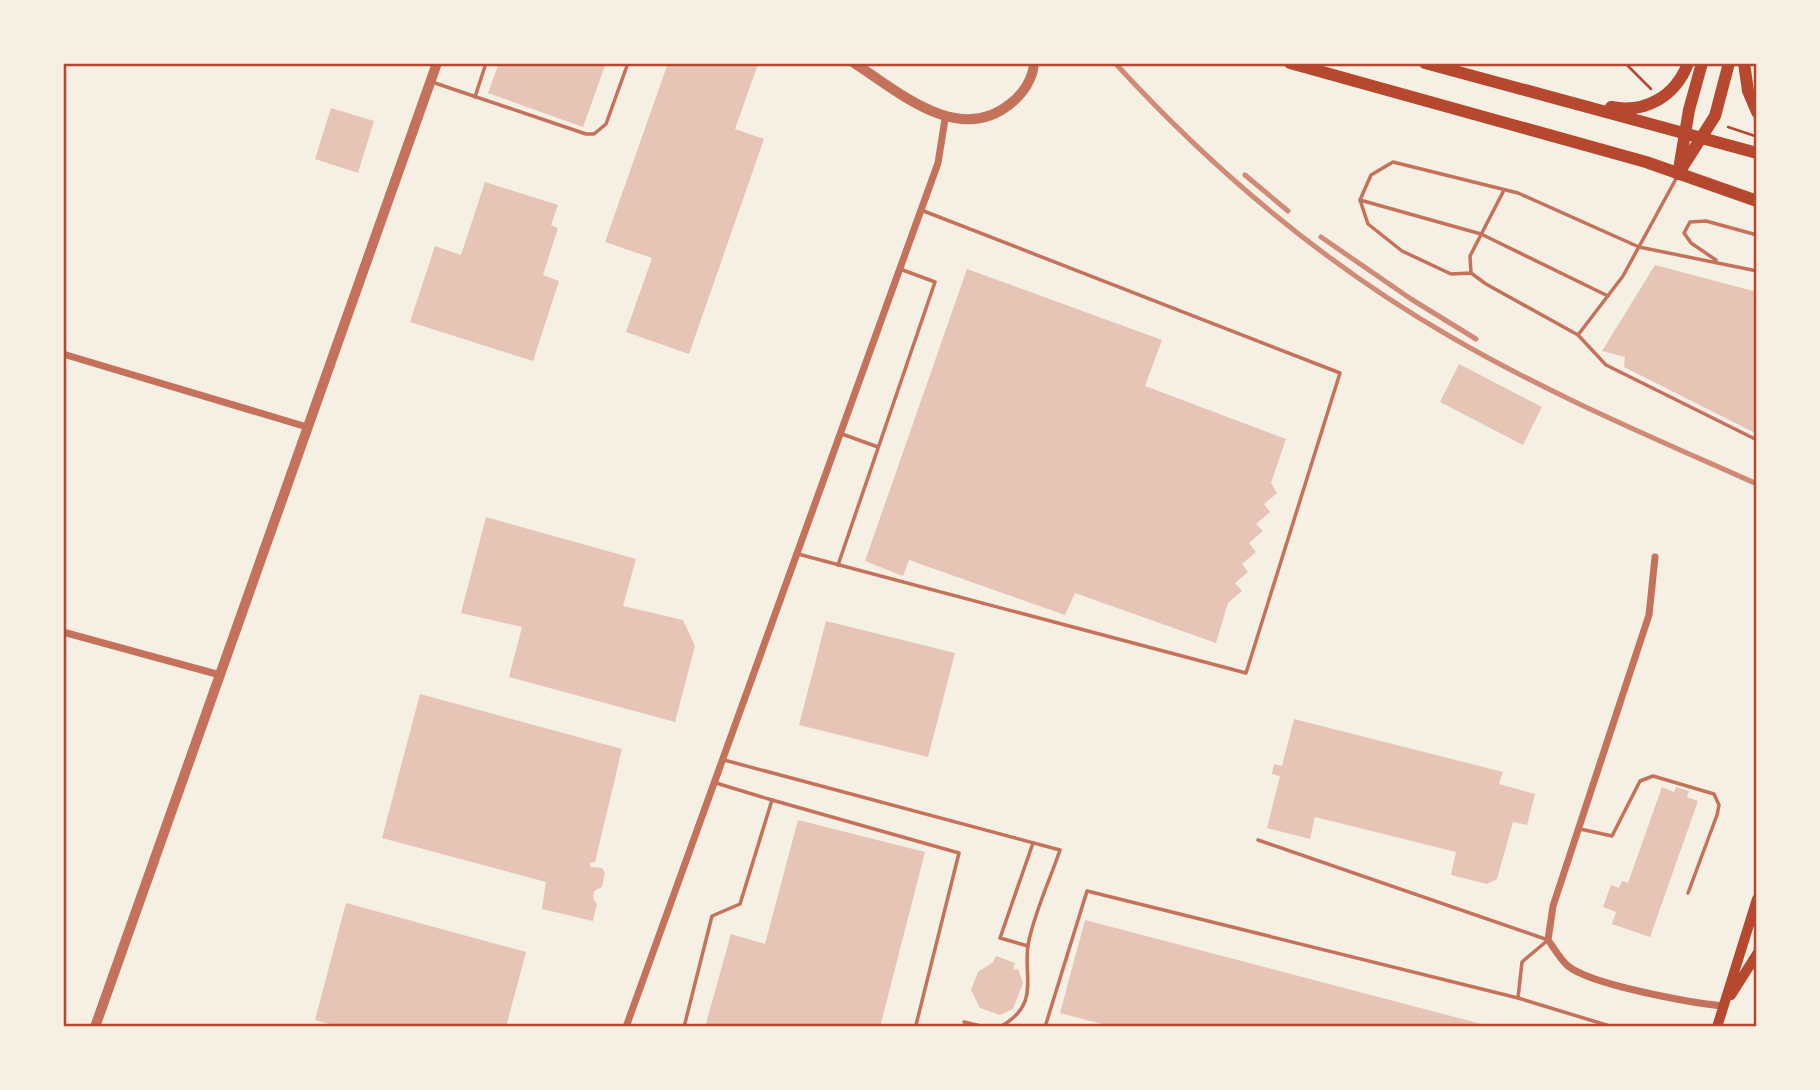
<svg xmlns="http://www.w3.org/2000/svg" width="1820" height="1090" font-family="'Noto Sans',sans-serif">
	<rect width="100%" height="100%" fill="#f6efe4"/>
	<g fill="#e6c5b7">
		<polygon points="499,63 606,63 583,127 488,93"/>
		<polygon points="668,63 758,64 735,129 764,139 689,354 626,332 652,258 605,242"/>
		<polygon points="331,108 374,121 358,173 315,159"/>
		<polygon points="485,182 558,205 551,225 558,228 543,275 559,281 533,361 410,322 435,246 461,255"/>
		<polygon points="1655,265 1757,292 1757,434 1624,367 1625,357 1602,351"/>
		<polygon points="967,269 1162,340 1145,386 1286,439 1271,483 1277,493 1264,504 1270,512 1256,524 1263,531 1249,543 1256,552 1242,564 1248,572 1235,583 1242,591 1228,603 1216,643 1075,593 1065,615 909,560 903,576 865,561"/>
		<polygon points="1459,364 1542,407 1523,445 1440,402"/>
		<polygon points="486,517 636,559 623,606 683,620 695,646 675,722 509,677 522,627 461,613"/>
		<polygon points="826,621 955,653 928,757 799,725"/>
		<polygon points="420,694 622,749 595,862 590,863 590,867 602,868 605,873 602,887 594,891 593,899 597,904 593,921 542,909 546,882 382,838"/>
		<polygon points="1294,719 1503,772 1499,784 1535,794 1527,825 1513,822 1497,879 1487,884 1451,875 1456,852 1315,817 1310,839 1267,828 1280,776 1272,774 1274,764 1282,766"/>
		<polygon points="1662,787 1674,792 1676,787 1689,791 1687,797 1698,801 1650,937 1612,924 1616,912 1603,907 1611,885 1619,888 1622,881 1628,883"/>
		<polygon points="798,820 925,852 880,1027 705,1027 731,934 765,944"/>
		<polygon points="346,903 526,952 506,1027 340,1027 315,1020"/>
		<polygon points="1085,920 1489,1026 1489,1027 1113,1027 1060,1013"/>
		<polygon points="996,956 1015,963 1013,970 1018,969 1023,983 1013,1009 1000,1015 980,1008 971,990 978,972 993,962"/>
	</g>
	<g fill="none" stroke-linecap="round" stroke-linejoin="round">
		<g stroke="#b5482f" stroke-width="2.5">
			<polyline points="1625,63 1651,89"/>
			<polyline points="1728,127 1755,136"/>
		</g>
		<g stroke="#c5725c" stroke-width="3.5">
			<polyline points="432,82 586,134 594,134 606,124 628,63"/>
			<polyline points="475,97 486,63"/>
			<polyline points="1360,200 1481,234 1608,296"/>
			<polyline points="1716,260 1691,243 1684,233 1690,222 1706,221 1757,235"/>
			<polyline points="1757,271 1639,247 1518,193 1393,162 1371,175 1360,200 1368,224 1402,251 1451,274 1471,273 1486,284 1578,335 1606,365 1757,440"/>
			<polyline points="1471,273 1470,256 1503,192"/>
			<polyline points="1578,335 1623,276 1677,177"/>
			<polyline points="842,434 878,447"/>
			<polyline points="798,554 1246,673 1340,373 921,210"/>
			<polyline points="838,565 935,282 900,269"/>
			<path d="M724 760 1060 850C1050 880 1034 913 1028 945 1023 978 1041 1004 1000 1027"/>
			<polyline points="772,800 959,853 916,1025 921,1027"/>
			<polyline points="1580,829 1612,836 1640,781 1653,776 1714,794 1719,805 1717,815 1688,893"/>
			<polyline points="1258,840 1548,940 1522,962 1518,998 1613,1027"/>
			<polyline points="1028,946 1000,938 1033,843"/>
			<polyline points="964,1022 985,1027"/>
			<polyline points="684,1027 712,916 740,904 772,800 716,783"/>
			<polyline points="1045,1027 1087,891 1518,998"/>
		</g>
		<g stroke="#c5725c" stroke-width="7">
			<polyline points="63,354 307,427"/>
			<path d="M1655 557 1649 615 1553 906 1548 940C1554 948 1560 959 1568 966 1591 985 1692 1003 1724 1006"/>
			<polyline points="63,632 220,675"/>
			<polyline points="626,1027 938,163 945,119"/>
		</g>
		<g stroke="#c5725c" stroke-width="10">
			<path d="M854 63C898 91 958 146 1010 104 1023 94 1033 79 1034 63"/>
			<polyline points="95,1027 437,63"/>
		</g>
		<g stroke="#b5482f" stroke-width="10">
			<polyline points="1731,995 1757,954"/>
			<polyline points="1717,1027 1757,899"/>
		</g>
		<g stroke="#b5482f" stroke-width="12">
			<polyline points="1290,63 1646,162 1757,201"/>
			<polyline points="1425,63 1757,153"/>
			<polyline points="1744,63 1748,91 1757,112"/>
			<path d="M1611 107C1645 114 1676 96 1688 63"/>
			<polyline points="1679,169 1689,110 1702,63"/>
			<polyline points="1678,174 1715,116 1729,63"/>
		</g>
		<g stroke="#cf8b77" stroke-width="5">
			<path d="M1115 63C1212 169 1326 265 1451 337 1549 394 1654 438 1757 484"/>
			<polyline points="1245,175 1288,211"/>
			<polyline points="1321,237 1411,299 1476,339"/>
		</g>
	</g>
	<rect width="1820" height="1090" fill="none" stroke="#f6efe4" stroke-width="130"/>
	<rect x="65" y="65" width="1690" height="960" fill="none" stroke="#b5482f" stroke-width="2.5"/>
</svg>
